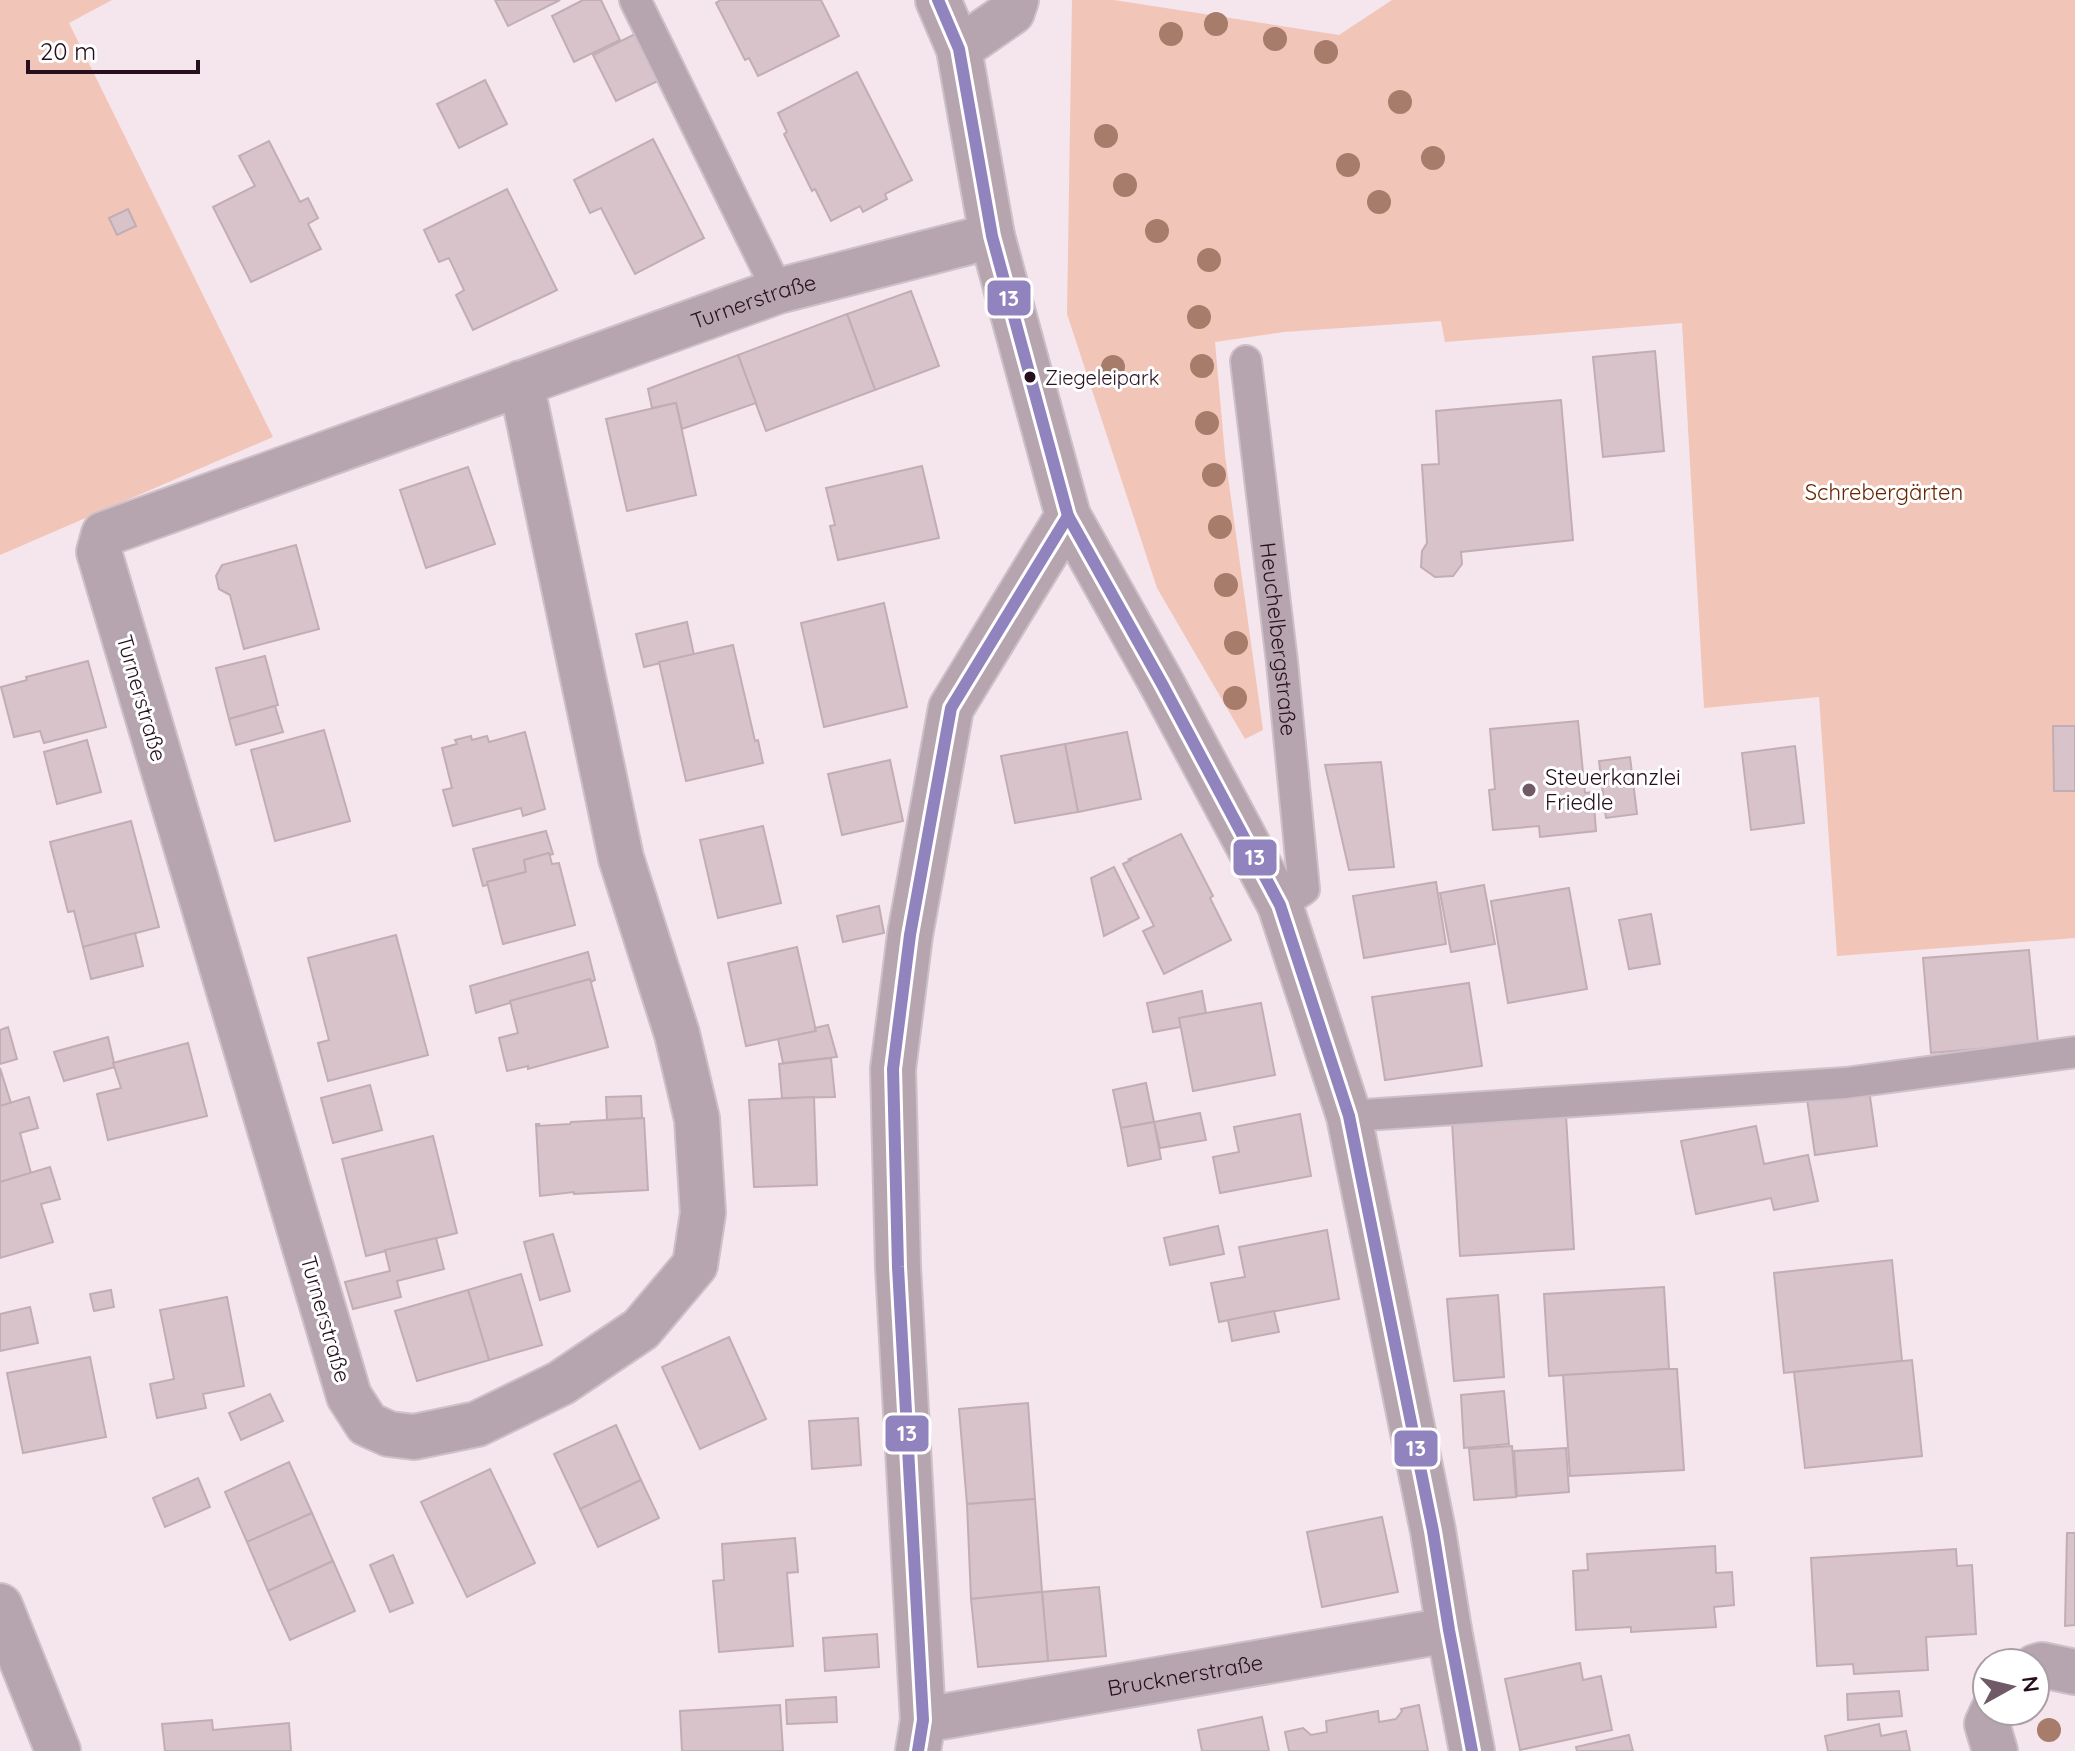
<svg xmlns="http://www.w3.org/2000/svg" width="2075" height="1751" font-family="Quicksand,sans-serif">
	<rect width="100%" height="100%" fill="#f5e5ed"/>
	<g fill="#f2c5b9">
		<polygon points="0,0 112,0 69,23 273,437 0,555"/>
		<polygon points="1072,0 1114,0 1339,35 1392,0 2075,0 2075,938 1837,956 1819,697 1704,708 1682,323 1445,342 1441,321 1284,332 1215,342 1225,455 1263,730 1245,739 1157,588 1067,314"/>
	</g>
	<g fill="#d9c3ca" stroke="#c2adb4" stroke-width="2">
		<polygon points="495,0 560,0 508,26"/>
		<polygon points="583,0 601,0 620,40 574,62 552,16"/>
		<polygon points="721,0 821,0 839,36 758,76 749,58 745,60 716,3"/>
		<polygon points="639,32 662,79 616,101 593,55"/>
		<polygon points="857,72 912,180 885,194 887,199 863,212 860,206 831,221 815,189 812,191 784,134 787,132 778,113"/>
		<polygon points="485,80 507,124 459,148 437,104"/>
		<polygon points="653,139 704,238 635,274 601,208 590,213 574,180"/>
		<polygon points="269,141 300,202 308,198 318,218 308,224 321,249 251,282 213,207 255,186 239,156"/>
		<polygon points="507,189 557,290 473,330 456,295 464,290 449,258 439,262 424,230"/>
		<polygon points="128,209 136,226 117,235 109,218"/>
		<polygon points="911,291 939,366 875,390 847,314"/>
		<polygon points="847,314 875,390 766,431 738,355"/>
		<polygon points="1655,351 1664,451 1603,457 1593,357"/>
		<polygon points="738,355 756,403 682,429 676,403 652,408 648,389"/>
		<polygon points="1561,400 1573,540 1461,552 1462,564 1453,576 1435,577 1421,567 1422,551 1427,543 1422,465 1439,464 1436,411"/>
		<polygon points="676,403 696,495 627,511 606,419"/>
		<polygon points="922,466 939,538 838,560 830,526 835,525 826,488"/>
		<polygon points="468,467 495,544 426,568 400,490"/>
		<polygon points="296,545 319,629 244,649 230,595 219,589 216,576 222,565"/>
		<polygon points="884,603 907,707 824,727 801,623"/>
		<polygon points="687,622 694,655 644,667 636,634"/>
		<polygon points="733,645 755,741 758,740 763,763 686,781 659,662"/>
		<polygon points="265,656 278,705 229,719 216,668"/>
		<polygon points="88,661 106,727 44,743 40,731 14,737 1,687 27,680 26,677"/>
		<polygon points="275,706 283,732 236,745 229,719"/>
		<polygon points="1578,721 1585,793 1593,792 1596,831 1540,837 1539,826 1493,830 1489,790 1495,789 1490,729"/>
		<polygon points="2053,726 2075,726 2075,791 2054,791"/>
		<polygon points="324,730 350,821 275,841 251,750"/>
		<polygon points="525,732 545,809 523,816 521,808 453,826 443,790 452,788 442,748 457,744 455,740 471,736 472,740 487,736 489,742"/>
		<polygon points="1127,732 1141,799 1078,812 1065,744"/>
		<polygon points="87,740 101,792 57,804 44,752"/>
		<polygon points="1065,744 1078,812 1015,823 1001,756"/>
		<polygon points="1795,746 1804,823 1751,830 1742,753"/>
		<polygon points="1630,757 1637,814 1606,818 1599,761"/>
		<polygon points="890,760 903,821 842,835 828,774"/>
		<polygon points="1381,762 1394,867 1349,870 1325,765"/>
		<polygon points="131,821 159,927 83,947 74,911 68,912 50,842"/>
		<polygon points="763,826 781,903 718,918 700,840"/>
		<polygon points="546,831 553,854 550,855 549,853 524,860 526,872 487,882 487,885 483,886 473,849"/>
		<polygon points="1181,834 1213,896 1210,898 1231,940 1164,974 1143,931 1154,926 1123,864 1131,860 1129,859"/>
		<polygon points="549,853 552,864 559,863 575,925 503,944 487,882 526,872 524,860"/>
		<polygon points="1114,867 1139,918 1104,936 1091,878"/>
		<polygon points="1436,882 1446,944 1364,958 1353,896"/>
		<polygon points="1484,885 1495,944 1451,952 1440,893"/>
		<polygon points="1569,888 1587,989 1508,1003 1491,901"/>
		<polygon points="879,906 884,933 843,942 837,916"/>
		<polygon points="1651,914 1660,964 1629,969 1619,920"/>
		<polygon points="135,933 143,966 91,979 83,947"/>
		<polygon points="396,935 428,1055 328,1081 318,1043 329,1040 308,958"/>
		<polygon points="797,947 816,1031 746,1046 728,963"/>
		<polygon points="2029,950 2038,1044 1931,1053 1923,958"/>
		<polygon points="588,952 595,980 591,982 590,979 510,1001 510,1003 476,1013 470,986"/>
		<polygon points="590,979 608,1047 528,1069 528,1066 507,1071 499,1038 518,1033 510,1001"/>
		<polygon points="1469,983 1482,1066 1385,1080 1372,997"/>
		<polygon points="1202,991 1206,1013 1179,1018 1181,1027 1153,1032 1147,1003"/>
		<polygon points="1261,1003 1275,1075 1193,1091 1179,1018"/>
		<polygon points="828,1025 837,1057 783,1063 778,1039 816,1031 815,1028"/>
		<polygon points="8,1027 17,1059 0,1064 0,1030"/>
		<polygon points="108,1037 115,1067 64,1081 54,1052"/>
		<polygon points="188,1043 207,1116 108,1140 97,1094 121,1088 113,1063"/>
		<polygon points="831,1058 835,1097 782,1098 779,1064"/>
		<polygon points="0,1068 11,1103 0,1106"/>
		<polygon points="1146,1083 1154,1122 1121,1128 1113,1090"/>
		<polygon points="370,1085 382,1130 333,1143 321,1098"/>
		<polygon points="1869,1090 1877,1146 1815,1155 1807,1099"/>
		<polygon points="641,1096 642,1118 607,1120 606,1097"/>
		<polygon points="29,1097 38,1128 20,1133 31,1173 0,1182 0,1106"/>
		<polygon points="814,1097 817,1185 754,1187 749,1100"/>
		<polygon points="1200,1113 1206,1140 1160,1148 1154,1122"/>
		<polygon points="1300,1114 1311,1176 1220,1193 1213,1157 1239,1152 1234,1127"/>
		<polygon points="1566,1115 1574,1249 1460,1256 1452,1122"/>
		<polygon points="644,1118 648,1190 574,1194 574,1192 540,1196 536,1124 539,1124 538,1126 570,1124 571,1122"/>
		<polygon points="1154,1122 1161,1159 1128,1166 1121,1128"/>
		<polygon points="1756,1126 1764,1164 1808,1155 1818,1201 1774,1210 1771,1198 1696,1214 1681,1141"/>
		<polygon points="433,1136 457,1233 366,1256 342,1159"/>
		<polygon points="50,1167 60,1199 41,1204 53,1242 0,1258 0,1182"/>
		<polygon points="1218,1226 1224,1254 1170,1265 1164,1238"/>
		<polygon points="1327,1230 1339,1299 1219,1322 1211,1283 1245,1277 1239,1247"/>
		<polygon points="553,1234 570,1291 540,1300 524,1242"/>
		<polygon points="436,1238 444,1269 397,1281 401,1297 353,1309 345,1282 390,1271 385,1250"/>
		<polygon points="1892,1260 1902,1361 1784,1373 1774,1273"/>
		<polygon points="521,1274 542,1345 489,1360 468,1290"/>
		<polygon points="1664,1287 1669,1369 1549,1376 1544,1294"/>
		<polygon points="111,1290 114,1307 94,1311 90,1294"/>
		<polygon points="468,1290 489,1360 417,1381 395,1311"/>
		<polygon points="1498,1295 1504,1377 1454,1381 1447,1299"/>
		<polygon points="227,1297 244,1386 203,1394 206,1408 157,1418 150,1384 174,1379 160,1310"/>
		<polygon points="30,1307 38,1343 0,1351 0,1314"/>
		<polygon points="1274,1311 1279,1332 1232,1341 1228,1320"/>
		<polygon points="729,1337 766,1419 700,1449 662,1367"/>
		<polygon points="90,1357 106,1437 23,1453 7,1373"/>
		<polygon points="1912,1360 1922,1456 1805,1468 1794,1372"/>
		<polygon points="1669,1369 1677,1369 1684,1470 1570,1476 1563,1375"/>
		<polygon points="1504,1391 1509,1444 1464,1448 1461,1395"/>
		<polygon points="270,1394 283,1421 241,1440 229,1413"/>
		<polygon points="1028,1403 1035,1499 967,1504 959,1409"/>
		<polygon points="858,1418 861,1465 812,1469 809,1421"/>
		<polygon points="616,1425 641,1480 580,1509 554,1454"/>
		<polygon points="1512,1446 1516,1497 1474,1500 1469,1449"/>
		<polygon points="1566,1448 1569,1492 1517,1496 1514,1451"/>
		<polygon points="289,1462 312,1513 247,1542 225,1492"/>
		<polygon points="490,1469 535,1563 467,1597 421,1502"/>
		<polygon points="198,1478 210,1507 165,1527 153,1498"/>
		<polygon points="641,1480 659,1518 598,1547 580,1509"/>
		<polygon points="1035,1499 1042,1592 971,1599 967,1504"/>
		<polygon points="312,1513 333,1561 268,1591 247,1542"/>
		<polygon points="1382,1517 1398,1592 1322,1607 1307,1532"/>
		<polygon points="2067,1533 2075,1533 2075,1625 2065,1626"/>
		<polygon points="795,1538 798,1572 787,1573 793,1646 719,1652 713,1581 724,1580 722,1544"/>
		<polygon points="1715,1546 1716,1573 1732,1572 1734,1605 1714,1607 1716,1627 1631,1632 1631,1627 1576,1630 1573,1571 1588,1570 1587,1554"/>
		<polygon points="1956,1549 1957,1566 1972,1565 1976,1634 1926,1637 1928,1670 1854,1674 1853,1664 1817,1666 1811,1558"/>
		<polygon points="393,1555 413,1603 390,1612 370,1565"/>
		<polygon points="333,1561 355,1611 290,1640 268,1591"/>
		<polygon points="1099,1587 1106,1656 1048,1661 1042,1592"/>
		<polygon points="1042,1592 1048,1661 978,1667 971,1599"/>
		<polygon points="877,1634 879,1667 825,1671 823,1638"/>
		<polygon points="1580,1663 1583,1680 1601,1676 1612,1730 1520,1750 1505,1679"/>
		<polygon points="1899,1691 1902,1716 1848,1720 1847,1694"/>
		<polygon points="836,1697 837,1722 787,1724 786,1700"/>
		<polygon points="780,1705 783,1751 682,1751 680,1711"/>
		<polygon points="1419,1705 1428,1751 1289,1751 1285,1732 1303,1728 1311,1735 1327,1732 1326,1721 1378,1711 1379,1722 1396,1719 1402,1711 1401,1709"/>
		<polygon points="1262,1717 1269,1751 1202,1751 1198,1730"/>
		<polygon points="212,1720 213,1730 289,1723 291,1751 165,1751 162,1724"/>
		<polygon points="1879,1724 1881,1736 1906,1731 1910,1751 1828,1751 1825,1736"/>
		<polygon points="1629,1735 1633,1751 1577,1751 1576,1747"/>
	</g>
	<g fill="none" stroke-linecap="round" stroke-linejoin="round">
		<defs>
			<g id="lane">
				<polyline points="635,0 778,291"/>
				<path id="s1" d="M1246 361 1282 662 1304 889 1280 905"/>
				<polyline points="1349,1116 1846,1083 2075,1052"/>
			</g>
			<g id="street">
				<polyline points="938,0 959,49 992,236 1068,516 1162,684 1280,905 1349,1116 1433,1531 1449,1630 1472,1751"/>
				<polyline points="959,49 1012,12 1016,0"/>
				<path id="s2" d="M521 383 621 858 677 1034 697 1119 703 1213 695 1265 641 1329 561 1383 477 1424 414 1437 389 1434 367 1424 349 1396 99 552 104 534 778 291 992 236"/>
				<polyline points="0,1606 58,1751"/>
				<polyline points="2035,1667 2042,1665 2075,1672"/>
				<polyline points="1993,1711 1987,1724 1995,1751"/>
				<path id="s3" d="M923 1720 1449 1630"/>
				<polyline points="918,1751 923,1720 898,1267 893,1069 910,935 951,708 1068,516"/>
			</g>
		</defs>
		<use href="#lane" stroke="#cec0c8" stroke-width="34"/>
		<use href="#street" stroke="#cec0c8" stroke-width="48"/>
		<use href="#lane" stroke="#b6a5af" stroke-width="30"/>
		<use href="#street" stroke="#b6a5af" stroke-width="44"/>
		<defs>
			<g id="bus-1">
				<polyline points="938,0 959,49 992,236 1068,516 1162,684 1280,905 1349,1116 1433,1531 1449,1630 1472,1751"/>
				<polyline points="918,1751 923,1720 898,1267 893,1069 910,935 951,708 1068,516"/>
			</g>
		</defs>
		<use href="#bus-1" stroke="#fff" stroke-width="18"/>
		<use href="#bus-1" stroke="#9184be" stroke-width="12"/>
	</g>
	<g fill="#a77c6b">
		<circle cx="1216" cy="24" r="12"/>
		<circle cx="1171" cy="34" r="12"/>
		<circle cx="1275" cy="39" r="12"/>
		<circle cx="1326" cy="52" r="12"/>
		<circle cx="1400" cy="102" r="12"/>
		<circle cx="1106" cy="136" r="12"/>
		<circle cx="1433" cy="158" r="12"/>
		<circle cx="1348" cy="165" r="12"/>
		<circle cx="1125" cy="185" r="12"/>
		<circle cx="1379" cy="202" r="12"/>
		<circle cx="1157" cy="231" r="12"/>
		<circle cx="1209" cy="260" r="12"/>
		<circle cx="1199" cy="317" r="12"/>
		<circle cx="1202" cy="366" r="12"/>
		<circle cx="1113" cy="367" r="12"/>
		<circle cx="1207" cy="423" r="12"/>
		<circle cx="1214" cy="475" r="12"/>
		<circle cx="1220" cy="527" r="12"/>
		<circle cx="1226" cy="585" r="12"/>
		<circle cx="1236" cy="643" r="12"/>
		<circle cx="1235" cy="698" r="12"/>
		<circle cx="2049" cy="1730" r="12"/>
	</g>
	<circle fill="#270f1e" stroke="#fff" stroke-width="3" cx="1030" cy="377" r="7"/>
	<circle fill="#6f5a66" stroke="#fff" stroke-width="3" cx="1529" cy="790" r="8"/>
	<g text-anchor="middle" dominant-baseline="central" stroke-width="6" stroke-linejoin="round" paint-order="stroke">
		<g font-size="20" fill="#270f1e" stroke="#fff" text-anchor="start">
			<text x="1045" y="377">Ziegeleipark</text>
		</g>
		<g font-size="22" fill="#270f1e" stroke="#fff">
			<text stroke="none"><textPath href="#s2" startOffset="2914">Turnerstraße</textPath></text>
			<text stroke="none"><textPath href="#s1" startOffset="280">Heuchelbergstraße</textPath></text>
			<text transform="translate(142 698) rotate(74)">Turnerstraße</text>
			<text transform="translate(326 1319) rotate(74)">Turnerstraße</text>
			<text stroke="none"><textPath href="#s3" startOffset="266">Brucknerstraße</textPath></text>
		</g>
		<g font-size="22" fill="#682600" stroke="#fff">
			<text x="1884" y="492">Schrebergärten</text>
		</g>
		<g font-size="22" fill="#270f1e" stroke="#fff" text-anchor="start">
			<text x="1545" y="777">Steuerkanzlei<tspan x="1545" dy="25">Friedle</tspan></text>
		</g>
	</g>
	<g stroke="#fff" stroke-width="3">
		<rect x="986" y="279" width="46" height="38" rx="8" fill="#9184be"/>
		<rect x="1232" y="838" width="46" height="39" rx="8" fill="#9184be"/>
		<rect x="884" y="1414" width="46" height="39" rx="8" fill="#9184be"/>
		<rect x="1393" y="1429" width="46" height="39" rx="8" fill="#9184be"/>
	</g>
	<g font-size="22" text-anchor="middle" font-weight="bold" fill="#fff">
		<text x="1009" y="306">13</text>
		<text x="1255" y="865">13</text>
		<text x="907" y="1441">13</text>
		<text x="1416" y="1456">13</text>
	</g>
	<g transform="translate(2011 1687) rotate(82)"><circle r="38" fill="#ffffff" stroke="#a99fa5" stroke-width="2"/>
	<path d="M0-6L14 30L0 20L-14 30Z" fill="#6f5a66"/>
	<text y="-12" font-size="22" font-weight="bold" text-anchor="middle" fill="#270f1e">N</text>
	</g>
	<path d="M28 60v12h170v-12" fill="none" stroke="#270f1e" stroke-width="4"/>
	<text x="40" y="60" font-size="24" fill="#270f1e" stroke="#ffffff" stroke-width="6" paint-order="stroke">20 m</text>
</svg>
